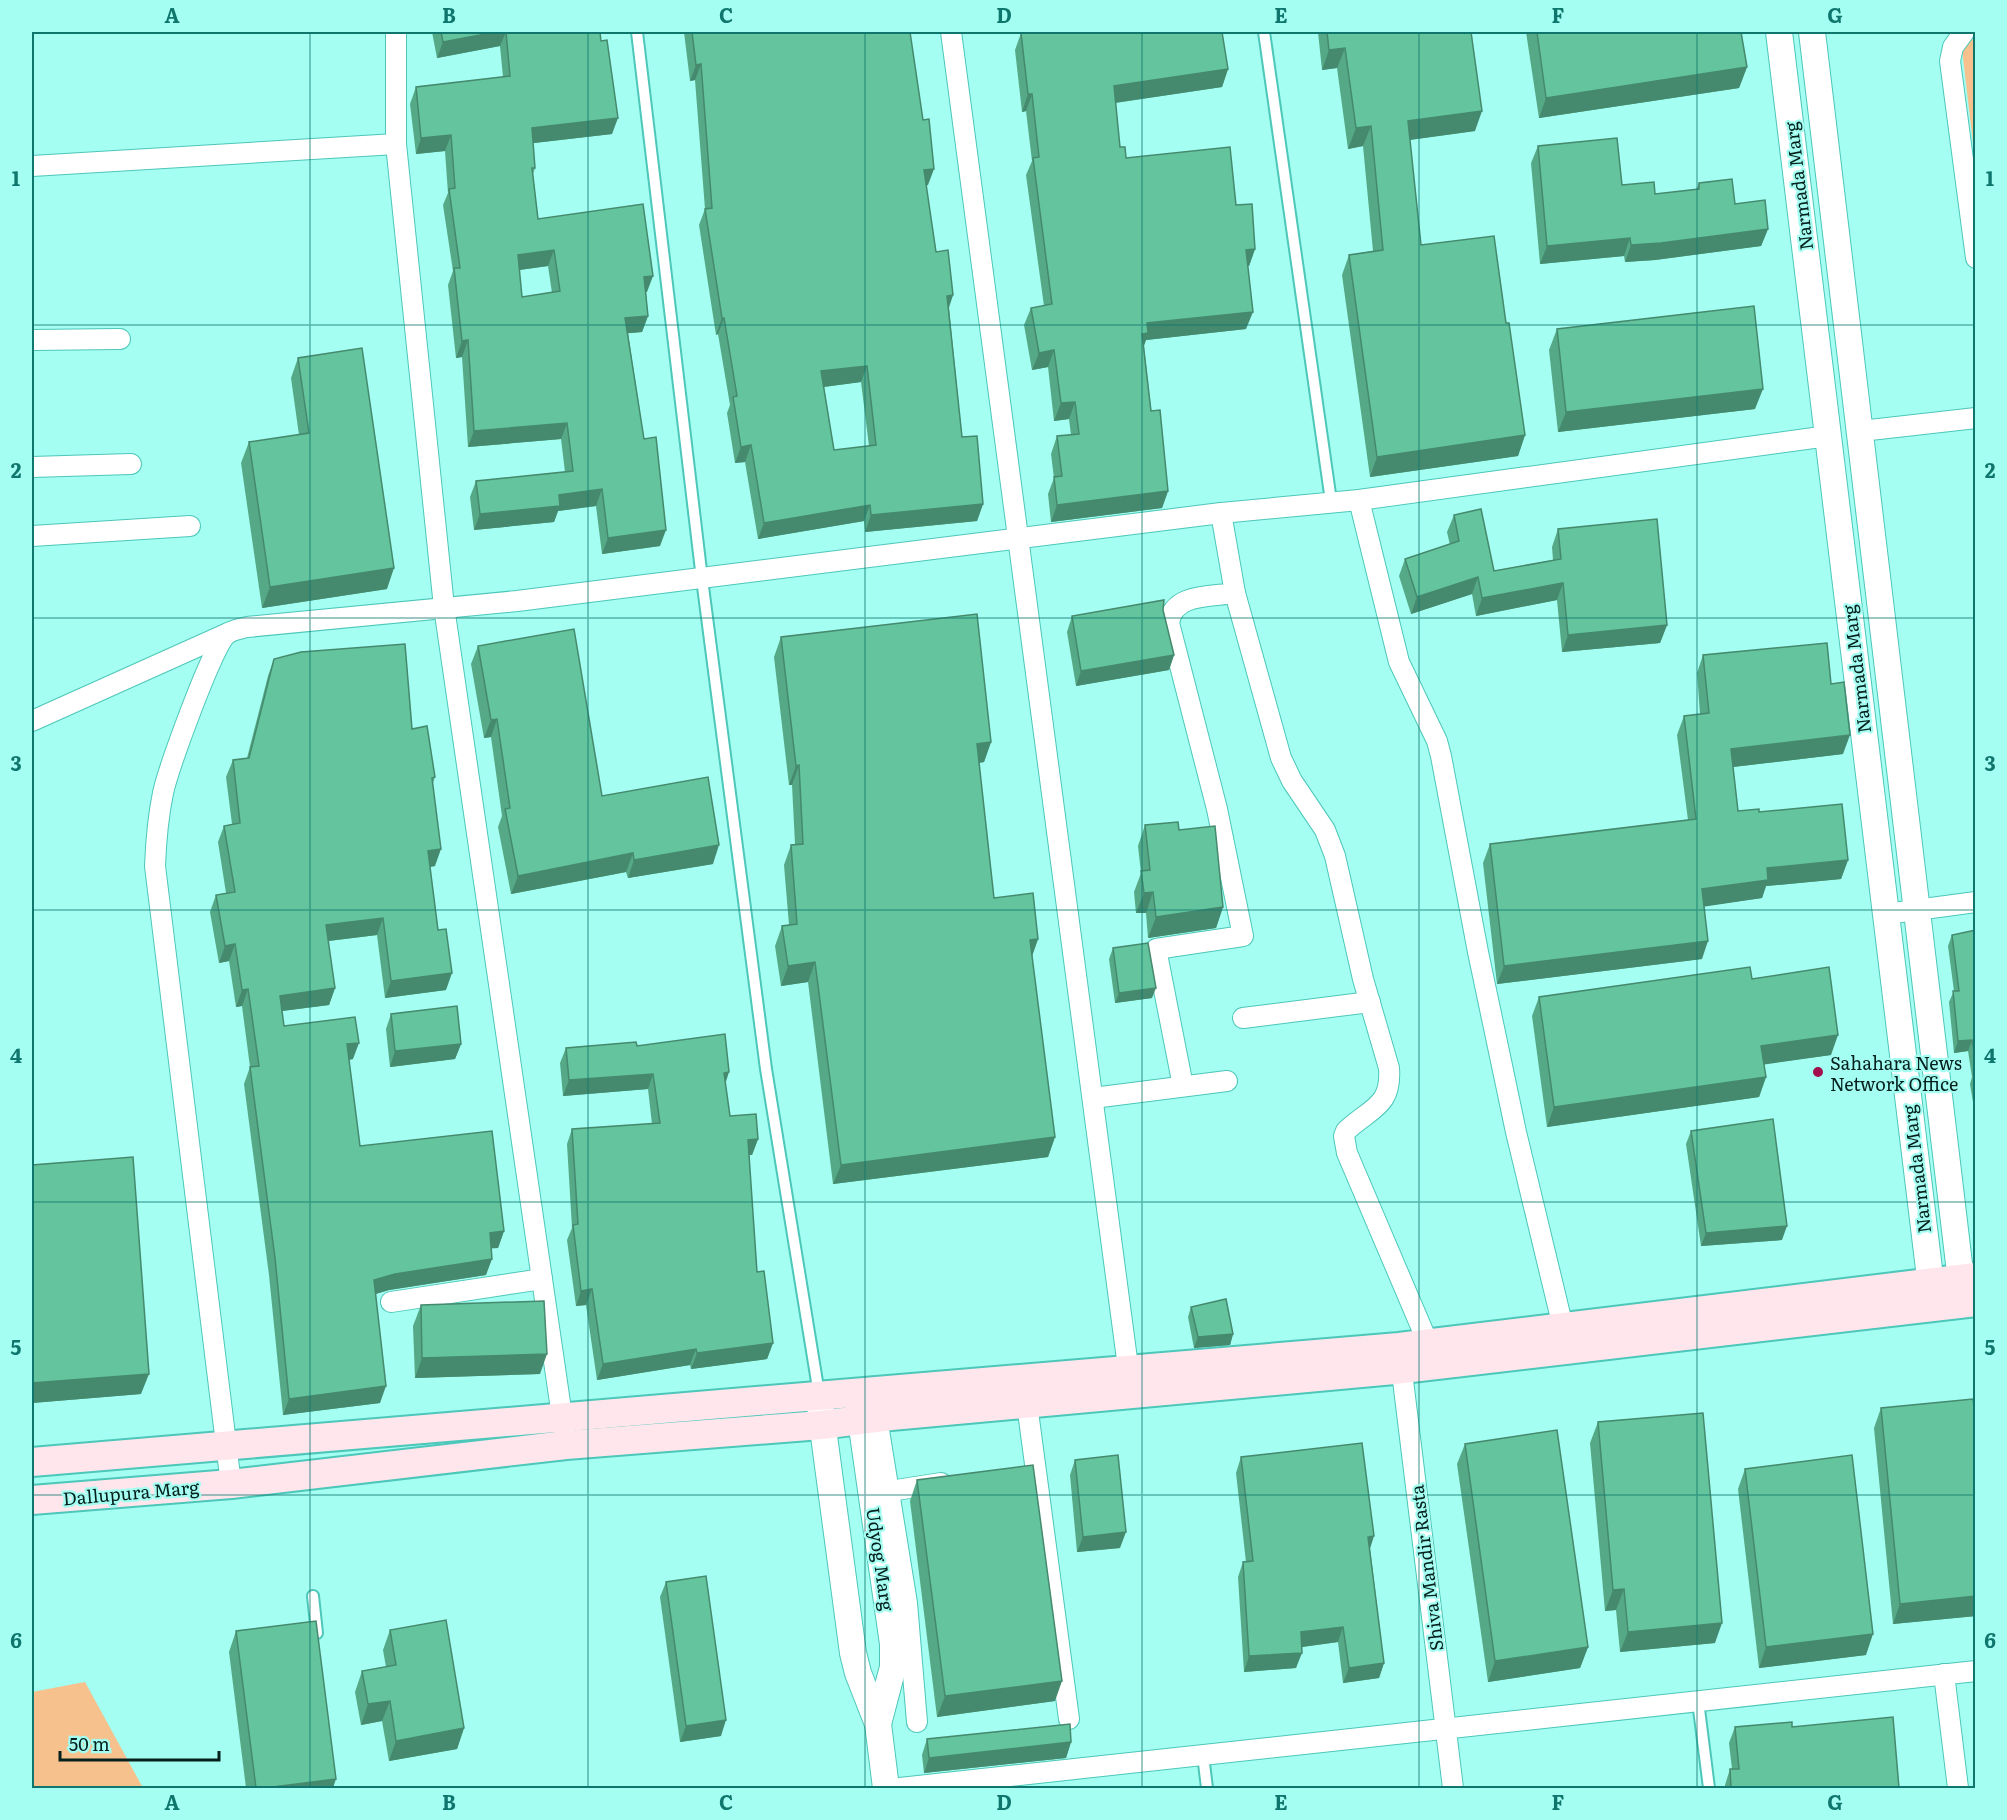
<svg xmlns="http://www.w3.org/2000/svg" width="2007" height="1820" font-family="Literata,serif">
	<rect width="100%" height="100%" fill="#a4fef1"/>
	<g fill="#f6c18d">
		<polygon points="1975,39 1975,160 1961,41"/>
		<polygon points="85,1682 143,1788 32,1788 32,1692"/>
	</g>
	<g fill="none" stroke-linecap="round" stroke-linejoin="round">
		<defs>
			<g id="service">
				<polyline points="637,32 702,579 766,1069 819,1394"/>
				<polyline points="1264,32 1331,501"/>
				<polyline points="313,1596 317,1633"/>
				<polyline points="1698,1701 1709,1788"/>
				<polyline points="1203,1755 1207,1788"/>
			</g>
			<g id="minor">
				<polyline points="396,32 396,144 444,607 564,1430"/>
				<polyline points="951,32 1130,1382"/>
				<polyline points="1964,32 1953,47 1950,61 1976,258"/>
				<polyline points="32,166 396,144"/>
				<polyline points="32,340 120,339"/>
				<polyline points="1861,431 1976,418"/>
				<polyline points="32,467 131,464"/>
				<polyline points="1359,500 1399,662 1437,741 1441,756 1478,952 1516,1132 1563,1327"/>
				<path d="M1221 513 1235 593 1281 758 1292 781 1325 830 1335 856 1363 979 1389 1068C1392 1107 1370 1108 1346 1131L1344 1136 1347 1153 1428 1343"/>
				<polyline points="32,536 190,526"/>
				<polyline points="32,721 228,633"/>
				<polyline points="1886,914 1976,902"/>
				<polyline points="1243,1018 1370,1002"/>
				<path d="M1183 1086 1156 949 1243 936 1217 809 1169 623C1173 593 1211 597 1235 593"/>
				<polyline points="1093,1098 1227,1081"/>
				<polyline points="391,1302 542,1279"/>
				<polyline points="1400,1356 1453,1788"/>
				<polyline points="1027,1404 1069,1719"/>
				<polyline points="877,1418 907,1603 917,1722"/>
				<path d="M231 1484 155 866C156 841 158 817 163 793 168 770 212 647 226 635 231 630 240 629 247 627L517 601 1221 513 1359 500 1828 436"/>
				<polyline points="890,1491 941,1483"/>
				<polyline points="1944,1674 1958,1788"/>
				<polyline points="900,1788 1976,1671"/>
			</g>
			<g id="tertiary">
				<polyline points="1779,32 1933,1302"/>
				<polyline points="1812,32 1963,1297"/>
				<polyline points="858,1399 893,1644 893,1667 878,1724"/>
				<polyline points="820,1406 853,1653 858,1673 878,1724 886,1788"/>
			</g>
			<g id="secondary">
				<polyline points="32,1462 1399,1347 1976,1277"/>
				<polyline points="32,1500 231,1484 566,1445 821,1425 891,1416 1394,1370 1976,1302"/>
			</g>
		</defs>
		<use href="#service" stroke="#4cc7b9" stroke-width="14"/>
		<use href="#minor" stroke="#4cc7b9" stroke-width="22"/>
		<use href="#tertiary" stroke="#4cc7b9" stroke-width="28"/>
		<use href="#secondary" stroke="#4cc7b9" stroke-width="32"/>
		<use href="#service" stroke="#fff" stroke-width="10"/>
		<use href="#minor" stroke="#fff" stroke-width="20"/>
		<use href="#tertiary" stroke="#fff" stroke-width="26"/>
		<use href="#secondary" stroke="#ffe6ec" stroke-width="28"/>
	</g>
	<g fill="#55a987" fill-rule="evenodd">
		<path d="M432 32H600L612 134 533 143 535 168 533 174 538 219 647 292H646L648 316 642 332 628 333 660 546 602 554 596 506 558 511 554 522 474 530 470 497 476 481 565 472 561 439 468 447 462 357 456 358 448 285 453 271 443 205 448 193 445 151 416 154 410 104 416 87 503 77 500 46 437 58ZM548 266 552 293 522 297 519 270Z"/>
		<path d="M684 32H910L928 185 926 186 936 252 953 295 949 308 962 437 983 504 977 521 865 532 864 521 758 539 745 462 735 463 727 413 730 405 718 334 716 335 699 225 705 209 695 80 690 81ZM861 382 869 446 834 450 824 387Z"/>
		<polygon points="1318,32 1472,32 1472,34 1475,131 1410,140 1421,245 1506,323 1525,435 1518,456 1370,477 1342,275 1349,255 1373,251 1363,146 1348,149 1337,68 1322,70"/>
		<polygon points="1526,32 1741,32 1747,67 1739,88 1539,118"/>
		<polygon points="1021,33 1228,69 1222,87 1115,103 1120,147 1126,158 1236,205 1255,249 1249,266 1248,266 1246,329 1146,340 1144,346 1151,411 1168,491 1162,508 1051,522 1048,494 1054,478 1051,454 1057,436 1071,435 1069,419 1054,421 1048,367 1032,370 1024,325 1031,308 1044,306 1026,175 1032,161 1026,111 1022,112 1015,50"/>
		<polygon points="1538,146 1622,185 1655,194 1696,190 1699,183 1735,204 1768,229 1761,246 1655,260 1625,262 1624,256 1540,264 1531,163"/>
		<polygon points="1557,329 1755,409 1558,432 1549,350"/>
		<polygon points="298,358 387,589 262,608 241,463 249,442 299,435 291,378"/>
		<polygon points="1454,515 1494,571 1553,560 1552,547 1558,529 1667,625 1660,643 1562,652 1557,600 1476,616 1472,594 1411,614 1399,576 1405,559 1450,545 1447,532"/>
		<polygon points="1163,610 1174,655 1169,670 1076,686 1067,632 1072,616"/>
		<polygon points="781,637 991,742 984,762 979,763 994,898 1038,939 1032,956 1055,1137 1048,1157 833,1184 808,982 781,986 775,946 782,926 789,925 784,865 791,845 795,844 792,785 789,785 774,657"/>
		<polygon points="478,646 602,796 713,864 628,878 626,872 511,894 498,827 502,816 491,737 484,738 471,664"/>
		<polygon points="1703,655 1831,684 1843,754 1733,767 1738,811 1759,812 1848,860 1841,879 1766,886 1762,898 1704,906 1702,959 1497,984 1483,863 1490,844 1688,820 1677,735 1684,716 1700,714 1697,673"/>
		<polygon points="274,659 412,729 435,777 433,783 435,866 430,867 446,990 385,998 377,935 328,941 335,988 329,1005 282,1011 284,1026 353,1059 349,1060 360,1146 504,1231 498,1248 491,1248 486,1275 389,1290 376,1294 380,1403 283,1415 269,1275 244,1084 250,1067 242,1006 236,1007 229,961 219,963 210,912 216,895 226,893 218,842 224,826 232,824 226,777 233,760 247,758 268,676"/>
		<polygon points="1145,825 1179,830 1223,907 1216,928 1148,938 1146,913 1136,913 1134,892 1141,873 1138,846"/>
		<polygon points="1976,930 1976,1120 1970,1084 1972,1077 1968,1051 1954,1053 1949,1002 1954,991 1948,946 1952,935"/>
		<polygon points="1113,948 1152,998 1115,1003 1109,959"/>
		<polygon points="1752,979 1831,1055 1764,1064 1766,1077 1759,1097 1547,1127 1532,1016 1539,997"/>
		<polygon points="391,1014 461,1044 455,1059 390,1067 386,1029"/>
		<polygon points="637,1046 725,1083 730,1116 758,1139 752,1155 749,1155 757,1272 773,1343 767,1359 691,1369 690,1365 597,1380 586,1305 576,1306 567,1240 572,1228 567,1144 572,1129 652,1124 648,1089 563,1096 560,1063 566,1048"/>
		<polygon points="1691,1131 1782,1240 1701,1246 1686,1144"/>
		<polygon points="32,1165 141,1394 32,1403"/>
		<polygon points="421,1305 540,1374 415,1378 413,1326"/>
		<polygon points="1191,1307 1233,1334 1230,1345 1194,1348 1188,1317"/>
		<polygon points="1881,1408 1976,1420 1976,1616 1893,1624 1874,1428"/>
		<polygon points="1598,1422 1715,1643 1620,1652 1616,1610 1605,1611 1590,1443"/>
		<polygon points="1465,1444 1588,1647 1580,1668 1488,1682 1457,1464"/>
		<polygon points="1241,1457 1370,1549 1384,1663 1379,1678 1343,1683 1338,1642 1301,1647 1296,1668 1244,1672 1238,1577 1243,1562 1246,1562 1236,1473"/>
		<polygon points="1075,1460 1120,1548 1077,1552 1070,1475"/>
		<polygon points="1745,1469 1866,1655 1759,1668 1738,1489"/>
		<polygon points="917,1480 1055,1701 937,1717 910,1501"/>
		<polygon points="666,1582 721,1736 680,1742 660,1597"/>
		<polygon points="390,1630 464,1728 457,1749 389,1761 382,1721 361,1725 355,1692 362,1671 386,1667 383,1650"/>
		<polygon points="236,1631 333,1788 246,1788 229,1652"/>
		<polygon points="1735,1727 1792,1727 1899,1788 1725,1788 1725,1785 1730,1769 1732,1769 1729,1743"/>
		<polygon points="927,1739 1071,1742 1066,1758 924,1773 922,1755"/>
	</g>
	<g fill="#45896e">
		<polygon points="496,32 506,32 500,46 437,58 443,42"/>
		<polygon points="1345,48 1337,68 1322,70 1329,50"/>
		<polygon points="701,64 695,80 690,81 696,65"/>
		<polygon points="1747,67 1739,88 1539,118 1546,98"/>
		<polygon points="1228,69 1222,87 1107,104 1114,86"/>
		<polygon points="1028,94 1032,94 1026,111 1022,112"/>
		<polygon points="1482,111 1475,131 1401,141 1408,121"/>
		<polygon points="618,118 612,134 526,144 532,128"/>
		<polygon points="1371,126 1363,146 1348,149 1356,128"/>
		<polygon points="451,135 445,151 416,154 421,138"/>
		<polygon points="934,169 928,185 918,187 924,170"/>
		<polygon points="1768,229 1761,246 1655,260 1625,262 1631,245"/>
		<polygon points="1630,238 1624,256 1540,264 1547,246"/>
		<polygon points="1255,249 1249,266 1240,267 1246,250"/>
		<polygon points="554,250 548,266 512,271 518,255"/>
		<polygon points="653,276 647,292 638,293 644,277"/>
		<polygon points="953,295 947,311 947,296"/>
		<polygon points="1253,312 1246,329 1146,340 1142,350 1136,351 1147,323"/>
		<polygon points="648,316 642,332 620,334 625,318"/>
		<polygon points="722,318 724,318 718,334 716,335"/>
		<polygon points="468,340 462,357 456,358 462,341"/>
		<polygon points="1054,350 1048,367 1032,370 1039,353"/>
		<polygon points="867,366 861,382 815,388 821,371"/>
		<polygon points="1763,389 1755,409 1558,432 1566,412"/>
		<polygon points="1075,402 1069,419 1054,421 1061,403"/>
		<polygon points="567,423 561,439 468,447 474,431"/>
		<polygon points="1525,435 1518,456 1370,477 1377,457"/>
		<polygon points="751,445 745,462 735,463 741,447"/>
		<polygon points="602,489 596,506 558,511 554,522 474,530 480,514 559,495"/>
		<polygon points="1168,491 1162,508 1051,522 1057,505"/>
		<polygon points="983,504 977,521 865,532 871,515"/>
		<polygon points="870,505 864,521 758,539 764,523"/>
		<polygon points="666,530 660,546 602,554 608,538"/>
		<polygon points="394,568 387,589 262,608 270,587"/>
		<polygon points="1478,577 1472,594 1411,614 1417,597"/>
		<polygon points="1563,583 1557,600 1476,616 1482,598"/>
		<polygon points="1667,625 1660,643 1562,652 1568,635"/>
		<polygon points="1174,655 1169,670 1076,686 1081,671"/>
		<polygon points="497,719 491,737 484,738 491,720"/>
		<polygon points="1850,735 1843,754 1724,768 1731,749"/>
		<polygon points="991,742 984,762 970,764 977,744"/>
		<polygon points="799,765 792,785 789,785 796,766"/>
		<polygon points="719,845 713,864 628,878 634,860"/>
		<polygon points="441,849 435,866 422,868 428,851"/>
		<polygon points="633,853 626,872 511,894 518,876"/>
		<polygon points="1848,860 1841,879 1766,886 1762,898 1695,908 1702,889 1767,868"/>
		<polygon points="1153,892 1146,913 1136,913 1144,893"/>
		<polygon points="1223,907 1216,928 1148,938 1156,917"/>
		<polygon points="383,918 377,935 320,942 326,925"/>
		<polygon points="1038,939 1031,959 1030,940"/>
		<polygon points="1708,941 1702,959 1497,984 1504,966"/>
		<polygon points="235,944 229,961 219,963 225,946"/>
		<polygon points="815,962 808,982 781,986 788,966"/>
		<polygon points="452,973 446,990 385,998 391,981"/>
		<polygon points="335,988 329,1005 274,1012 280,996"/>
		<polygon points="1156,988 1152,998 1115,1003 1119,993"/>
		<polygon points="248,989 242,1006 236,1007 242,990"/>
		<polygon points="1838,1035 1831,1055 1754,1066 1761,1046"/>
		<polygon points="1972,1040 1968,1051 1954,1053 1958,1041"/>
		<polygon points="359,1043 353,1059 341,1061 347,1044"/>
		<polygon points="461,1044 455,1059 390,1067 395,1051"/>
		<polygon points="729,1072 724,1088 724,1073"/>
		<polygon points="653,1074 648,1089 563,1096 569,1080"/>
		<polygon points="1766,1077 1759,1097 1547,1127 1554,1107"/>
		<polygon points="1055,1137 1048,1157 833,1184 841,1165"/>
		<polygon points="758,1139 752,1155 742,1155 748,1140"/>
		<polygon points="1787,1226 1782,1240 1701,1246 1706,1233"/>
		<polygon points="504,1231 498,1248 484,1249 490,1233"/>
		<polygon points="492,1259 486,1275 389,1290 368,1296 374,1280 395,1274"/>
		<polygon points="592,1289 586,1305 576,1306 581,1291"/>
		<polygon points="1233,1334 1230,1345 1194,1348 1198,1337"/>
		<polygon points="773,1343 767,1359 691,1369 697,1353"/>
		<polygon points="696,1349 690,1365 597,1380 603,1364"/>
		<polygon points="547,1354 540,1374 415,1378 422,1358"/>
		<polygon points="149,1374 141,1394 32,1403 32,1383"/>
		<polygon points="386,1386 380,1403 283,1415 289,1399"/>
		<polygon points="1126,1532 1120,1548 1077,1552 1083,1537"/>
		<polygon points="1374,1536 1369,1552 1368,1537"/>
		<polygon points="1624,1589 1616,1610 1605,1611 1613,1590"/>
		<polygon points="1976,1596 1976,1616 1893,1624 1900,1604"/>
		<polygon points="1722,1623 1715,1643 1620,1652 1628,1632"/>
		<polygon points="1343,1627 1338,1642 1295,1648 1301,1632"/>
		<polygon points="1873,1634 1866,1655 1759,1668 1766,1647"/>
		<polygon points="1588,1647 1580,1668 1488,1682 1495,1661"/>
		<polygon points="1302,1653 1296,1668 1244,1672 1249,1656"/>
		<polygon points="1384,1663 1379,1678 1343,1683 1349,1668"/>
		<polygon points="1062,1681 1055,1701 937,1717 945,1696"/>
		<polygon points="390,1701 382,1721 361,1725 368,1704"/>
		<polygon points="726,1720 721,1736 680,1742 686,1726"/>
		<polygon points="464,1728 457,1749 389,1761 396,1741"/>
		<polygon points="1071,1742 1066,1758 924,1773 929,1758"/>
		<polygon points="336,1779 333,1788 265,1788"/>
	</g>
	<g fill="#63c49d" stroke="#45896e" stroke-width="1.5" fill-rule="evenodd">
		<polygon points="441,32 496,32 443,42"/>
		<path d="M506 32H600L601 41 607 40 618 118 532 128 535 168H532L538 219 643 204 653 276 644 277 648 316 625 318 644 439 656 437 666 530 608 538 602 489 559 495 560 506 480 514 476 481 573 471 567 423 474 431 468 340 462 341 454 268H460L449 189 455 188 451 135 421 138 416 87 510 76ZM554 250 560 291 522 297 518 255Z"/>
		<path d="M692 32H910L923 120 929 119 934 169 924 170 936 252 948 250 953 295 947 296 962 437 977 436 983 504 871 515 870 505 764 523 751 445 741 447 733 397 737 396 724 318H722L705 209 712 208 701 64 696 65ZM867 366 876 445 834 450 821 371Z"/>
		<polygon points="1035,32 1222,32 1228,69 1114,86 1120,147 1125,147 1126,158 1230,147 1236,205 1252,204 1255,249 1246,250 1253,312 1147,323 1148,333 1142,334 1151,411 1160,410 1168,491 1057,505 1054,477 1062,476 1057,436 1079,434 1075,402 1061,403 1054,350 1039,353 1031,308 1052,304 1033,158 1039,157 1032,94 1028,94 1021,33"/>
		<polygon points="1327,32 1471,32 1482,111 1408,121 1421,245 1494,236 1506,323 1509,323 1525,435 1377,457 1349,255 1383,250 1371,126 1356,128 1345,48 1329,50"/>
		<polygon points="1537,32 1741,32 1747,67 1546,98"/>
		<polygon points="1617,138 1622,185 1654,182 1655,194 1699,189 1699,183 1732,179 1735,204 1765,200 1768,229 1661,243 1631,245 1630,238 1547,246 1538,146"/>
		<polygon points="1754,306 1763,389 1566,412 1557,329"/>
		<polygon points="362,348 394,568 270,587 249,442 309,433 298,358"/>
		<polygon points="1481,509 1494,571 1561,559 1558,529 1657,519 1667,625 1568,635 1563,583 1482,598 1478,577 1417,597 1405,559 1459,541 1454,515"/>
		<polygon points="1164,600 1163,610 1174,655 1081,671 1072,616"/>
		<polygon points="977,614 991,742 977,744 994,898 1033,893 1038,939 1030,940 1055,1137 841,1165 815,962 788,966 782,926 797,924 791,845 803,844 799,765 796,766 781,637"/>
		<polygon points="574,629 602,796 708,777 719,845 634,860 633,853 518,876 505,809 510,808 497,719 491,720 478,646"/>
		<polygon points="1827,643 1831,684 1844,682 1850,735 1731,749 1738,811 1759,809 1759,812 1842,804 1848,860 1767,868 1768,880 1702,889 1708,941 1504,966 1490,844 1696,819 1684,716 1709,713 1703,655"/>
		<polygon points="405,644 412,729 427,726 435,777 432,778 441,849 428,851 438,930 446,929 452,973 391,981 383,918 326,925 335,988 280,996 284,1026 355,1017 359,1043 347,1044 360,1146 492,1131 504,1231 490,1233 492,1259 395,1274 374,1280 386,1386 289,1399 275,1258 250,1067 259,1066 248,989 242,990 235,944 225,946 216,895 235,892 224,826 240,823 233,760 249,758 274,659 301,652"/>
		<polygon points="1178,822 1179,830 1215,826 1223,907 1156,917 1153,892 1144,893 1141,871 1150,870 1145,825"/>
		<polygon points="1976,930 1976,1061 1972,1040 1958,1041 1953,991 1959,991 1952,935"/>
		<polygon points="1148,943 1156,988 1119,993 1113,948"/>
		<polygon points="1750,967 1752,979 1829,967 1838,1035 1761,1046 1766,1077 1554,1107 1539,997"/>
		<polygon points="457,1006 461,1044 395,1051 391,1014"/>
		<polygon points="725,1034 729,1072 724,1073 730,1116 756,1114 758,1139 748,1140 757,1272 764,1271 773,1343 697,1353 696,1349 603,1364 592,1289 581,1291 573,1225 578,1224 572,1129 660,1123 653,1074 569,1080 566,1048 636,1042 637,1046"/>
		<polygon points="1773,1119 1787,1226 1706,1233 1691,1131"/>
		<polygon points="133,1157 149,1374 32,1383 32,1229 33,1229 32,1205 32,1165"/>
		<polygon points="1226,1299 1233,1334 1198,1337 1191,1307"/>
		<polygon points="544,1301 547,1354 422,1358 421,1305"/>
		<polygon points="1973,1399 1976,1420 1976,1596 1900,1604 1881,1408"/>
		<polygon points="1703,1413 1722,1623 1628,1632 1624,1589 1613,1590 1598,1422"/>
		<polygon points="1557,1430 1588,1647 1495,1661 1465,1444"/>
		<polygon points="1362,1443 1374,1536 1368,1537 1384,1663 1349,1668 1343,1627 1301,1632 1302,1653 1249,1656 1243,1562 1253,1561 1241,1457"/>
		<polygon points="1118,1455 1126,1532 1083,1537 1075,1460"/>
		<polygon points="1852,1455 1873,1634 1766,1647 1745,1469"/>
		<polygon points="1033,1465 1062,1681 945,1696 917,1480"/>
		<polygon points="706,1576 726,1720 686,1726 666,1582"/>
		<polygon points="446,1620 464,1728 396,1741 390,1701 368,1704 362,1671 396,1665 390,1630"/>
		<polygon points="316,1621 336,1779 265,1788 256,1788 236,1631"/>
		<polygon points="1893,1717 1899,1788 1731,1788 1730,1769 1739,1769 1735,1727 1792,1722 1792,1727"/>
		<polygon points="1070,1724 1071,1742 929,1758 927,1739"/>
	</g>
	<path fill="none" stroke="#0f766e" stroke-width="1.5" stroke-opacity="0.55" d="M310 32V1788M588 32V1788M865 32V1788M1142 32V1788M1419 32V1788M1697 32V1788M32 325H1976M32 618H1976M32 910H1976M32 1202H1976M32 1495H1976"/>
	<circle fill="#a30e4c" stroke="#a4fef1" stroke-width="2" cx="1818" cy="1072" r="6"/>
	<g text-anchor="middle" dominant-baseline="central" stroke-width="4.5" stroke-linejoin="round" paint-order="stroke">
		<g font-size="18" fill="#05201d" stroke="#a4fef1">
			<text transform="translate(1798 186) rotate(-97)">Narmada Marg</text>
			<text transform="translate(1856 669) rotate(-97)">Narmada Marg</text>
			<text transform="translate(1916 1169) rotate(-97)">Narmada Marg</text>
			<text transform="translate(131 1492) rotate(-5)">Dallupura Marg</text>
			<text transform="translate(881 1559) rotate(82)">Udyog Marg</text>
			<text transform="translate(1426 1568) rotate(-97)">Shiva Mandir Rasta</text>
		</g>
		<g font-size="18" fill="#05201d" stroke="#a4fef1" text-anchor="start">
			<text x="1830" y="1062">Sahahara News<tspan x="1830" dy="21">Network Office</tspan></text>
		</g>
	</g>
	<rect width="2007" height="1820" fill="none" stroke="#a4fef1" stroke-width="66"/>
	<path d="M60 1751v9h159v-9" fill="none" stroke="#05201d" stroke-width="3"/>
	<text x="69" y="1751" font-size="18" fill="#05201d" stroke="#a4fef1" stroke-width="4.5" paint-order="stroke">50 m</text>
	<rect x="33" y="33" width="1941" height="1754" fill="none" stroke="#0f766e" stroke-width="2"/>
	<g font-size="20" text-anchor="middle" font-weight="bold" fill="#0f766e">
		<text x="172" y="23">A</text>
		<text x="449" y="23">B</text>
		<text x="726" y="23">C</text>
		<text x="1004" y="23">D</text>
		<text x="1281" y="23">E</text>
		<text x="1558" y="23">F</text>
		<text x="1835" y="23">G</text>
		<text x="16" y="186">1</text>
		<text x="1990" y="186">1</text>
		<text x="16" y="478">2</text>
		<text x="1990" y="478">2</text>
		<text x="16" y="771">3</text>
		<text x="1990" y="771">3</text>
		<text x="16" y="1063">4</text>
		<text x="1990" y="1063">4</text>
		<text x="16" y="1355">5</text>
		<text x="1990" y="1355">5</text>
		<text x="16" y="1648">6</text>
		<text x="1990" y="1648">6</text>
		<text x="172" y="1810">A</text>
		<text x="449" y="1810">B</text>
		<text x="726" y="1810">C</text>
		<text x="1004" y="1810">D</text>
		<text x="1281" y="1810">E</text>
		<text x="1558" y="1810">F</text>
		<text x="1835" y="1810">G</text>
	</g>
</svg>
